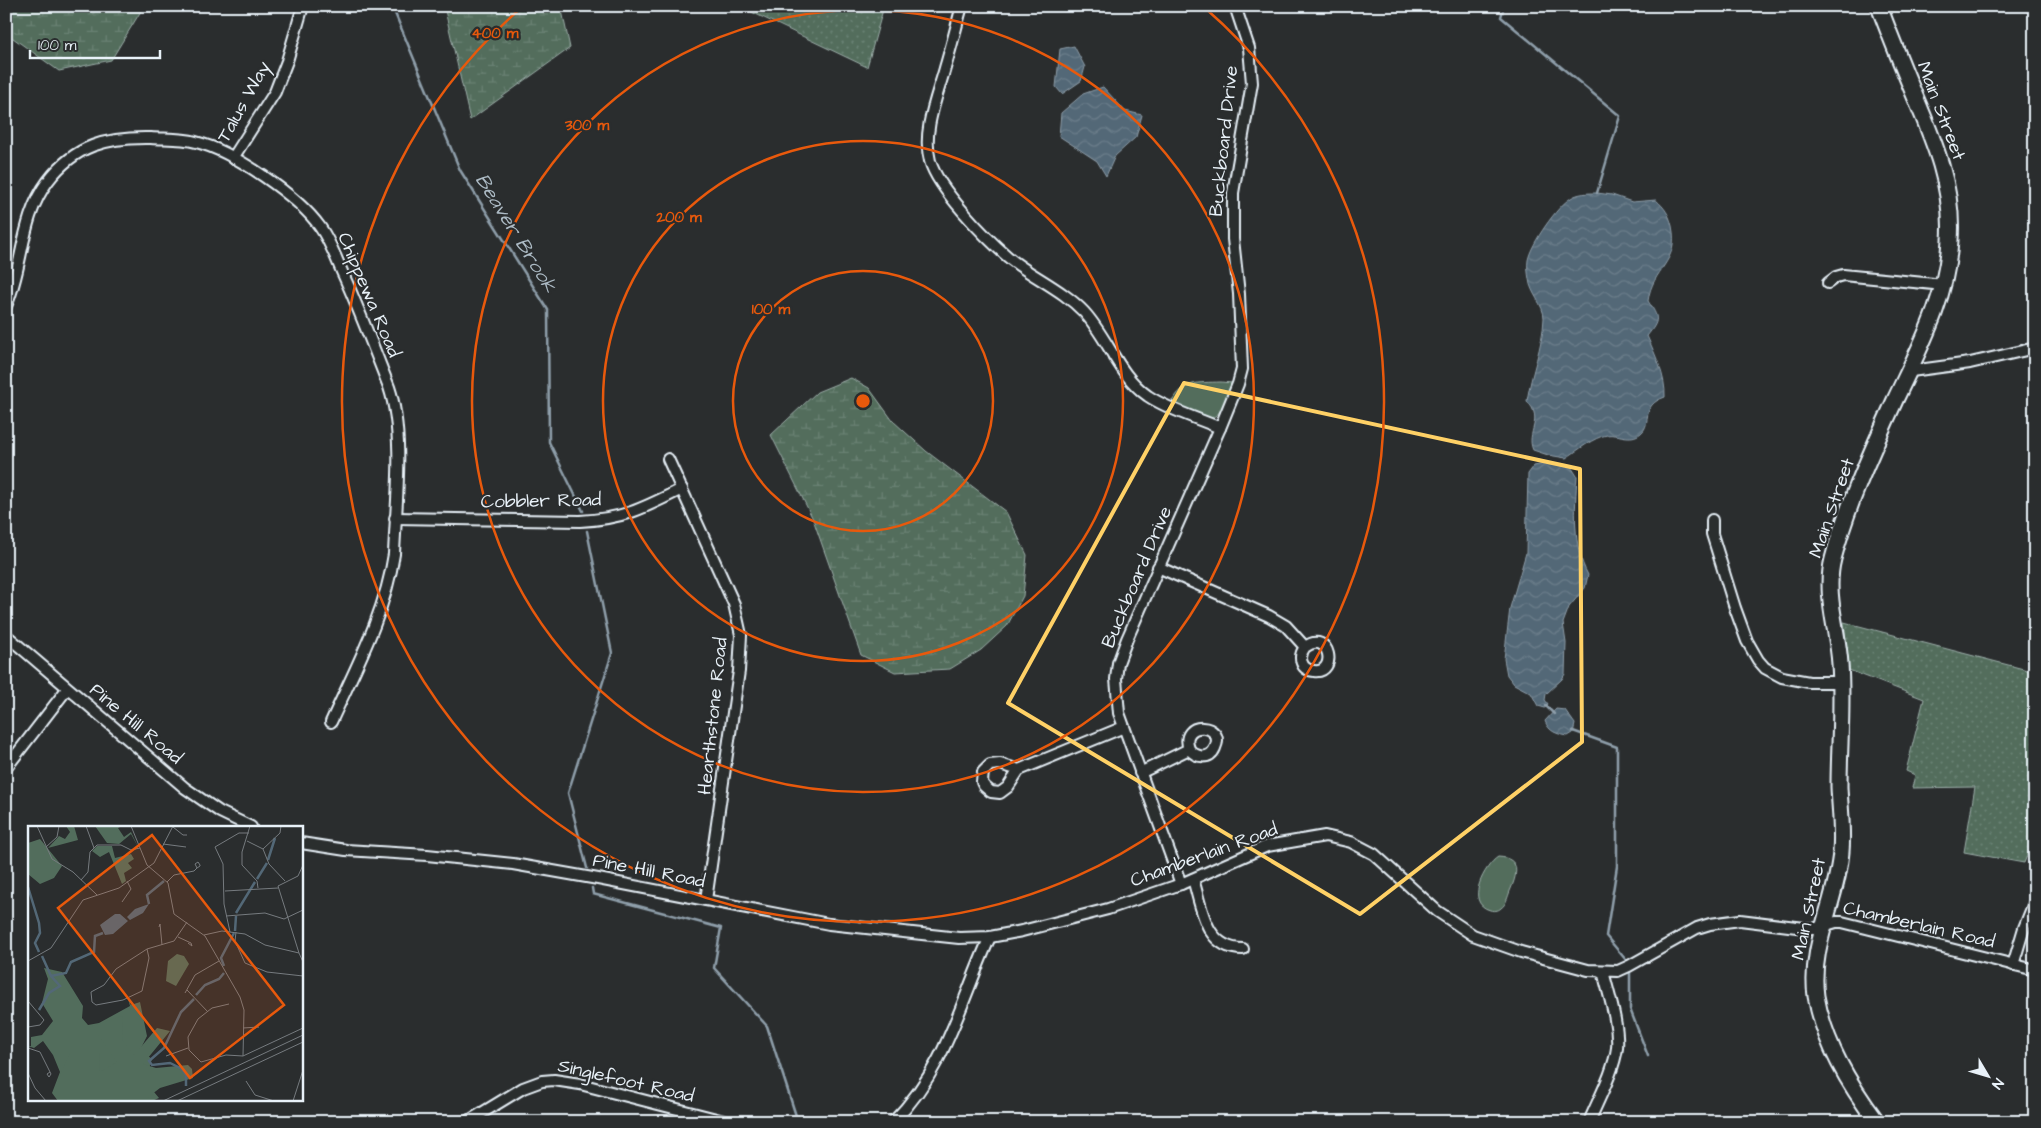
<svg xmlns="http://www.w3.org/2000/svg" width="2041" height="1128" font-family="'Architects Daughter',sans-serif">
	<defs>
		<pattern id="grass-dots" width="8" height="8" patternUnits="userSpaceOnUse" patternTransform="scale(1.25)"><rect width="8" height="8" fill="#526d5c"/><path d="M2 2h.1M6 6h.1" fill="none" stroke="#6b8274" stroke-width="1.8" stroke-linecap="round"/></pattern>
		<pattern id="wetland-marsh" width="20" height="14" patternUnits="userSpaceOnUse" patternTransform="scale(1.25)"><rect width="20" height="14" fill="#526d5c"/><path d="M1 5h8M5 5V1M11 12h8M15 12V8" fill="none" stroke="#6b8274"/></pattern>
		<pattern id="water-waves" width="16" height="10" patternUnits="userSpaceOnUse" patternTransform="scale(1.25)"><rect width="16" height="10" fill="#536877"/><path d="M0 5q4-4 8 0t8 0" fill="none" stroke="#6c7e8b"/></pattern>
	</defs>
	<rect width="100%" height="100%" fill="#2a2d2e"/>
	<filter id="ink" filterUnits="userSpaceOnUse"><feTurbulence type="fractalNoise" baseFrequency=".02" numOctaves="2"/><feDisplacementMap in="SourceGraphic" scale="10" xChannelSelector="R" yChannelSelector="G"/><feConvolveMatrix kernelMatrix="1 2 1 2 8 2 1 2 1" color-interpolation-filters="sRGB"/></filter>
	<g filter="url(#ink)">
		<g fill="url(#grass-dots)" stroke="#9dafaa">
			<polygon points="739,6 884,6 867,67"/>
			<polygon points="1844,622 2035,672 2035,836 2024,863 1964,852 1975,787 1912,788 1915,775 1906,771 1924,699 1849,670"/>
		</g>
		<g fill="url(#wetland-marsh)" stroke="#9dafaa">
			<polygon points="6,6 144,6 111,60 59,71 6,33"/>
			<polygon points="444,6 561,6 570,48 470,120"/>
			<polygon points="851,378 869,388 893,421 926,451 1006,512 1027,555 1023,596 1007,626 981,650 950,669 895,672 861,655 813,519 771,435 817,392"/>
		</g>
		<g fill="#526d5c" stroke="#9dafaa">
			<path d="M1221 382 1232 383C1227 396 1224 415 1210 418L1171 403C1185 380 1196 383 1221 382Z"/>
			<path d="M1498 857C1522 858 1517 875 1510 891 1508 896 1506 905 1501 908 1498 911 1494 911 1490 910 1464 903 1485 865 1498 857Z"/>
		</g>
		<g fill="url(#water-waves)" stroke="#8f9fab">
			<polygon points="1074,46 1085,67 1081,81 1062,94 1056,87 1060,49"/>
			<polygon points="1103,87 1125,111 1142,115 1136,137 1115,156 1106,176 1097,161 1059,136 1061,113 1083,94"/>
			<path d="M1597 193 1612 195 1632 202 1656 200C1665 208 1669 214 1672 226 1680 263 1652 268 1648 301 1659 318 1660 320 1647 336 1655 354 1666 377 1665 397 1639 406 1653 423 1641 433 1630 442 1618 433 1607 435 1594 437 1577 451 1566 458L1548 455 1533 450C1525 432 1545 420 1527 401 1531 373 1543 346 1544 318 1544 305 1530 293 1529 279 1528 274 1527 266 1528 260 1531 244 1557 206 1571 198 1578 193 1588 193 1597 193Z"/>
			<path d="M1544 464 1570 465 1577 476C1575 508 1572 546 1588 575L1585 588 1569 607 1563 623 1566 643 1565 674 1562 679 1546 694 1545 700 1548 704 1545 708 1538 706 1531 693 1514 684 1507 675 1504 659 1510 608 1526 553 1528 474 1534 466Z"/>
			<path d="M1556 709 1565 710 1575 724 1573 733 1568 736C1557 734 1549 732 1545 721Z"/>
		</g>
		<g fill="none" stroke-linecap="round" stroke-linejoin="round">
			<g stroke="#8f9fab" stroke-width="2.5">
				<polyline points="392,6 460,170 548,310 549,442 583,511"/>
				<polyline points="1504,6 1501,17 1620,116 1597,193"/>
				<polyline points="1546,706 1554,714"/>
				<polyline points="1573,731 1617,747 1617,866 1606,936 1626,960"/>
				<polyline points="587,868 568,793 612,653 587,531"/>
				<polyline points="592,888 593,894 721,928 714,968 767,1026 798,1122"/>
				<polyline points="1630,971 1630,1009 1648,1056"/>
			</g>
			<defs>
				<g id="street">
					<path d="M962 6C956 27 951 48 945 68 937 97 922 131 930 161 938 189 985 237 1008 257 1032 277 1062 289 1084 312 1108 338 1118 375 1148 396 1169 410 1197 418 1220 428"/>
					<polyline points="233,158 275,92 287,61 303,6"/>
					<polyline points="1828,283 1836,277 1843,275 1944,285"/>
					<path d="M6 306C24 265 20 218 48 181 75 145 107 137 151 138 166 139 182 138 196 142 233 151 298 196 320 227 330 241 336 258 343 274 360 311 374 349 389 387 405 435 396 502 394 554 385 614 356 667 331 722"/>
					<polyline points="1911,371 1970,363 2035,348"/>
					<polyline points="668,459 734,604 741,635 739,671 706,900"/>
					<path d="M395 518 580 521C624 519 644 508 682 489"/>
					<polyline points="1712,520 1712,534 1735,608 1747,641 1758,660 1765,668 1782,677 1809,682 1841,682"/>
					<path d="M1158 567 1269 616 1286 626 1305 647C1298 656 1300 670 1314 671 1338 674 1330 629 1305 647"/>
					<polyline points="6,635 185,788 220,812 251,827"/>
					<polyline points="6,768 67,689"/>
					<polyline points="1019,770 1000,764 990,765 983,772 982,782 984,786 991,792 1000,793 1008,787 1019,770 1124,727"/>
					<path d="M1140 773 1189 749C1196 758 1210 760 1215 748 1227 723 1178 719 1189 749"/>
					<polyline points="301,843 346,850 427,855 513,864 598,879 829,924 959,938 990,937 1022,931 1108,909 1181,884 1267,846 1325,836 1351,842 1374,854 1437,911 1473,935 1521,952 1588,970 1618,971 1629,966 1697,928 1710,924 1740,920 1813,929 1836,922 1842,922 2035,970"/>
					<path d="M1193 879C1202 908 1205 949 1243 949"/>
					<polyline points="1181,884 1119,713 1116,679 1118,663 1127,639 1220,428 1238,384 1242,369 1239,294 1233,239 1233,193 1252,83 1249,48 1235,6"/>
					<polyline points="2013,965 2024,928 2035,901"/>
					<polyline points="467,1122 523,1088 542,1081 554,1080 580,1084 728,1122"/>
					<path d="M893 1122C946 1069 960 1003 990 937"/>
					<path d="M1589 1122C1598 1100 1614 1071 1617 1048 1619 1024 1609 996 1603 971"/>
				</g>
				<path id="secondary" d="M1877 1122C1849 1084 1824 1043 1816 996 1809 946 1837 901 1841 852 1843 831 1840 809 1839 787 1839 746 1843 705 1840 664 1838 630 1824 594 1833 559 1847 505 1872 451 1895 400 1919 349 1947 299 1950 240 1954 188 1934 141 1914 94 1902 65 1890 36 1879 6"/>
			</defs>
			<use href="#street" stroke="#e8f1f8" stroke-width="14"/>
			<use href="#secondary" stroke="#e8f1f8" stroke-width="19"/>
			<use href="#street" stroke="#2a2d2e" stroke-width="10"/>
			<use href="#secondary" stroke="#2a2d2e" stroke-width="15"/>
		</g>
	</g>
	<path fill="none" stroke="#ffd166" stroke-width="4" stroke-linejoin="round" d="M1184 383 1580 469 1582 742 1360 914 1008 703Z"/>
	<g fill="none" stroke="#e8590c" stroke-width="2.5">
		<circle cx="863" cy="401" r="130"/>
		<circle cx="863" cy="401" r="260"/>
		<circle cx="863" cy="401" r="391"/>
		<path d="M1205 8A521 521 0 1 1 521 8"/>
	</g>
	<g text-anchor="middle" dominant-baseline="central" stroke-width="4.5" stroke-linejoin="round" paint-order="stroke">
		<g font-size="19" fill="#e8f1f8" stroke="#2a2d2e">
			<text transform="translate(244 102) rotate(-61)">Talus Way</text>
			<text transform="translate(1941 111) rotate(69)">Main Street</text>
			<text transform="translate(1224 141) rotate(-84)">Buckboard Drive</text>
			<text transform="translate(369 295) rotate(67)">Chippewa Road</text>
			<text transform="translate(541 501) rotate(-1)">Cobbler Road</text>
			<text transform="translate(1832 508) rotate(-71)">Main Street</text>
			<text transform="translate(1137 577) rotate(-67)">Buckboard Drive</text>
			<text transform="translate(713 716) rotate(-84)">Hearthstone Road</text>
			<text transform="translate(136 724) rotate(40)">Pine Hill Road</text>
			<text transform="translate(1204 855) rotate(-20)">Chamberlain Road</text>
			<text transform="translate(649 871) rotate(11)">Pine Hill Road</text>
			<text transform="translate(1809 909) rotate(-78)">Main Street</text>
			<text transform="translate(1919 925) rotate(13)">Chamberlain Road</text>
			<text transform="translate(626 1081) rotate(13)">Singlefoot Road</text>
		</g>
		<g font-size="20" font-style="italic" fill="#acbac4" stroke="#2a2d2e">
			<text transform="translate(516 233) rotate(58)">Beaver Brook</text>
		</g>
	</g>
	<g transform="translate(28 826)">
		<rect width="275" height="275" fill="#2a2d2e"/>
		<path d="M38 0H46L50 14 20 22 31 10 37 13 42 6ZM67 0H94L90 2 96 11 103 6 110 21 103 8 91 18 79 17ZM12 13 34 40 26 52 12 58 0 48V17ZM69 20H84L87 32 103 28 106 33 100 37 104 42 96 47 98 55 94 58 81 26 72 31 64 25ZM16 142 34 146 55 180 54 192 60 199 71 197 102 180 100 173 103 179 112 176 119 210 112 224 124 233 117 255 131 272 124 275H30L24 267 32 246 25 229 15 215 6 222 0 220H3V211L14 209 25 195 14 177 20 153Z" fill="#526d5c"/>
		<path d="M149 128 156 130 161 138 148 160 138 155 140 135ZM94 190 95 215 106 229 129 202 142 205 115 238 128 242 160 239 164 243 165 252 132 262 115 275H41V261L31 251 42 227H71L72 246 89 236 64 200Z" fill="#526d5c"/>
		<path d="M121 78 115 87 102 94 99 91 107 83ZM87 88H92L100 95 85 108 77 109 72 99Z" fill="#536877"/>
		<path fill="none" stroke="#536877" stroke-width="2.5" d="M240 34 247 12M229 53 239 37M0 61 11 97 12 107 7 117 11 126M121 78 119 69 136 55M208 87 227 56M207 105 208 90M196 140 193 132 206 107M23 150 38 147 43 136 66 126 67 110 75 107M168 169 177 159 191 153 196 147M11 184 21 167 32 160 23 150 14 130M158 260V249L154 243 142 237 124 239 121 235 136 222 153 186 166 173"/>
		<path fill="none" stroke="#767b7f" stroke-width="1" d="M9 0 24 33 45 46 69 69M58 0 66 22M103 0 119 39 140 57 146 88 177 110 212 171 216 184 215 230 275 202M222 0 214 26V39L229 55 230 62M145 1 155 9H159M219 15 235 23 241 38 257 55M135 18 158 21M18 21 29 11 31 0M235 23 252 7 253 0M53 54 60 46 62 26 69 19H93L103 24 112 22M139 56 146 49 166 45 169 42 172 40V39L170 36 167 38 169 42M197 65 250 62M94 76 103 63 99 55M198 90 237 87 256 93 275 84M131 101 132 98 134 119M202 106 196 78 195 38 187 21 211 7H221M208 106 207 115 217 137 239 146 275 150M176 109 194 105 217 108 237 119 271 127 275 136M150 111 163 117 164 120 160 117M119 123 88 143 76 159 63 166 64 176 68 179 95 174 114 165 121 132 119 123 146 115 159 96M271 127 250 60 270 50 275 39M0 135 23 122 55 74 91 62 126 37 145 0M159 164 180 186M157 167 167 149 191 135M0 175 16 194 12 199 0 201M201 178 184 182 170 193 160 211 161 224 173 236 198 229 215 230M215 202 231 201M0 222 12 226 23 248 21 251 19 248 22 246M138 230 160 222M0 247 7 262 18 275M218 255 227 269 246 275M135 275 275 209M149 275 275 216M265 275 275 244"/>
		<path fill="#e8590c" fill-opacity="0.15" stroke="#e8590c" stroke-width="2.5" d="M124 9 256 179 162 252 30 82Z"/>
		<rect width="275" height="275" fill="none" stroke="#e8f1f8" stroke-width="2.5"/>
	</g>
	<circle cx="863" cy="401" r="8" fill="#e8590c" stroke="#2a2d2e" stroke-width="2.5"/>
	<g font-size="15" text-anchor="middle" font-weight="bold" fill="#e8590c" stroke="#2a2d2e" stroke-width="4.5" stroke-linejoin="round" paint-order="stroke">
		<text x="495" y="38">400 m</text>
		<text x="587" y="130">300 m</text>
		<text x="679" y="222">200 m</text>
		<text x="771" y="314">100 m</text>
	</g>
	<rect width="2041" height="1128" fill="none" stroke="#2a2d2e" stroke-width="25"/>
	<rect x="12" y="12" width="2016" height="1103" fill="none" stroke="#e8f1f8" stroke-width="2" filter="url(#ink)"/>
	<g transform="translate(1988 1076) rotate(128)" stroke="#2a2d2e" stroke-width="4" paint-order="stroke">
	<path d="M0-4L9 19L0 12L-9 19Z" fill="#e8f1f8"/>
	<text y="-8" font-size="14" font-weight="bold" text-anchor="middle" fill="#e8f1f8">N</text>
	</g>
	<path d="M30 50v8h130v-8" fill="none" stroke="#e8f1f8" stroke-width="2.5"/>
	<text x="38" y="50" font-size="15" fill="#e8f1f8" stroke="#2a2d2e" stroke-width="4" paint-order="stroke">100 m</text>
</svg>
